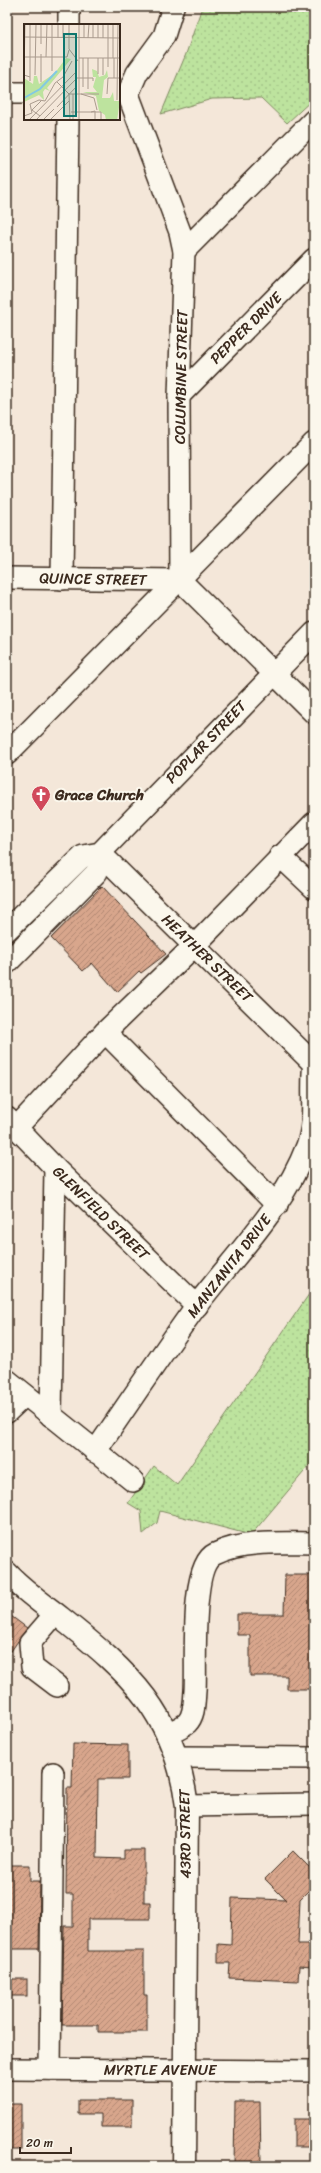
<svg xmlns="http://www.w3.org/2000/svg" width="321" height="2173" font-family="Sriracha,sans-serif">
	<defs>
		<pattern id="grass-dots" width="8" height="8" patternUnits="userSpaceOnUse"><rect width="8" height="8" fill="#bde39e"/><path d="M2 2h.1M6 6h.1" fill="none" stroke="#a3c388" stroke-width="1.8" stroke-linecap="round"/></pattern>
		<pattern id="building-hatch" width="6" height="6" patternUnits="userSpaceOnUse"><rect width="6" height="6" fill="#d8a68c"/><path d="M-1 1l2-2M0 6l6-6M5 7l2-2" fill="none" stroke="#b08772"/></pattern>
	</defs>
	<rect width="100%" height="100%" fill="#f4e7d9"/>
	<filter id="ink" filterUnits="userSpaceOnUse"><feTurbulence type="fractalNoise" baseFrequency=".025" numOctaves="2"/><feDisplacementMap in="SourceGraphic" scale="8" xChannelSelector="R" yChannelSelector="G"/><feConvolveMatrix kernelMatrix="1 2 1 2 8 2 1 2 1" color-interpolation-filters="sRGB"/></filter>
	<g filter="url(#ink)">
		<g fill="url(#grass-dots)" stroke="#7c865e">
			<polygon points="202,7 314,7 314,98 287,123 261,98 212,99 161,114 186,54"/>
			<polygon points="314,1287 314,1460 251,1535 160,1511 157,1523 143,1534 141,1511 128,1503 154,1466 177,1485"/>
		</g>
		<g fill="url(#building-hatch)" stroke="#3b2a1e">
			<polygon points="102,886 166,954 141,973 139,971 117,992 92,963 83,971 51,938"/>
			<polygon points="285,1575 314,1575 313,1689 287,1689 287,1676 250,1676 250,1635 237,1635 237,1614 284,1614"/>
			<polygon points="7,1613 27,1628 7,1657"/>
			<polygon points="73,1744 128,1745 128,1779 98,1779 97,1858 124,1859 124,1850 144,1850 144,1902 150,1902 150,1919 88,1919 88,1951 144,1951 144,1995 147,1995 147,2032 98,2032 98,2025 62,2025 64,1926 73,1926 73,1894 66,1894 67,1788 72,1788"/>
			<polygon points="293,1851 314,1872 314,1885 300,1899 298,1944 313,1944 312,1967 299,1966 298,1981 229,1978 230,1963 218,1963 218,1944 231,1945 232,1898 286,1900 265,1879"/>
			<polygon points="7,1865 30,1865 30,1881 40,1881 39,1949 7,1949"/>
			<rect x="7" y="1979" width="20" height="17"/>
			<polygon points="78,2100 132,2100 132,2127 101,2127 101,2114 78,2114"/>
			<polygon points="235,2102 260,2102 261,2166 234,2166"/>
			<rect x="7" y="2104" width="14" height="46"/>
			<rect x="294" y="2119" width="20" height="28"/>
		</g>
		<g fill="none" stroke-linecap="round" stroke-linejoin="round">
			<defs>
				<g id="minor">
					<polyline points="173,7 164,36 137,73 128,94 180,232 184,251 179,396 180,580 314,713"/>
					<polyline points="69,25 69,7"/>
					<polyline points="7,93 25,93"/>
					<polyline points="184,251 314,120"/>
					<polyline points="179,396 314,259"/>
					<polyline points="7,578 180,580"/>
					<polyline points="62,579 68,119"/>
					<polyline points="7,754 314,443"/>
					<polyline points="100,853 313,1063"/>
					<polyline points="280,856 314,888"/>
					<polyline points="7,930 83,856 100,853 314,633"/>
					<polyline points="7,963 97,872 100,853"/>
					<polyline points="105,1032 277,1205"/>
					<polyline points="7,1118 55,1168 197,1306"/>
					<polyline points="17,1127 105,1032 194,946 314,823"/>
					<polyline points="7,1380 133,1481"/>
					<polyline points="7,1412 25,1395"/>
					<polyline points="51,1416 55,1168"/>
					<path d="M95 1452C129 1403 162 1353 197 1305 236 1254 284 1207 307 1146 317 1120 310 1089 314 1062"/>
					<polyline points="55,1614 30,1643 32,1667 57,1686"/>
					<path d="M168 1734C174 1730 182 1727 187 1723 195 1715 194 1702 195 1691 197 1664 189 1566 215 1554 244 1540 283 1543 314 1543"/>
					<polyline points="177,1757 314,1758"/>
					<polyline points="187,1806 314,1804"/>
					<polyline points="7,2069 314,2071"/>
					<polyline points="50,2069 53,1773"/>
				</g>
				<path id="major" d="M7 1573C23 1590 43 1604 61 1618 130 1673 175 1713 187 1806L184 2166"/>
			</defs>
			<use href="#minor" stroke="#3b2a1e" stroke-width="24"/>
			<use href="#major" stroke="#3b2a1e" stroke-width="25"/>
			<use href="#minor" stroke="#fbf7ec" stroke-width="21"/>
			<use href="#major" stroke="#fbf7ec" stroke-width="22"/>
		</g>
	</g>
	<defs>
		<symbol id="church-pin" viewBox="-11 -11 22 30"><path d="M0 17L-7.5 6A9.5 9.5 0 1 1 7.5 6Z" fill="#d1495b" stroke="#fbf7ec"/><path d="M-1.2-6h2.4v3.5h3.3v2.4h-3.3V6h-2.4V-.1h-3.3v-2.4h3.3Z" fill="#fff"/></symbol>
	</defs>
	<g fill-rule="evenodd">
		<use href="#church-pin" x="30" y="784" width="22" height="30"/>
	</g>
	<g text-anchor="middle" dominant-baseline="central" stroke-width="4" stroke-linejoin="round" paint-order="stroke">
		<g font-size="15" fill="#3b2a1e" stroke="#fbf7ec">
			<text transform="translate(246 328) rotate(-45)">PEPPER DRIVE</text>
			<text transform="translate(181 377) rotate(-89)">COLUMBINE STREET</text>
			<text transform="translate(93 579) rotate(1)">QUINCE STREET</text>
			<text transform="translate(206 742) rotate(-46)">POPLAR STREET</text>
			<text transform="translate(207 958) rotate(44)">HEATHER STREET</text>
			<text transform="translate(101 1213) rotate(44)">GLENFIELD STREET</text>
			<text transform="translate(229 1266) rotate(-52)">MANZANITA DRIVE</text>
			<text transform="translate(185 1834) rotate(-91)">43RD STREET</text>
			<text x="160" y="2070">MYRTLE AVENUE</text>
		</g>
		<g font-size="15" font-weight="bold" fill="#3b2a1e" stroke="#fbf7ec" text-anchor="start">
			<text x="55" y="795">Grace Church</text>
		</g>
	</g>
	<g transform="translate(24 24)">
		<rect width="96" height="96" fill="#f4e7d9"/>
		<path d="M42 34 47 35 23 64 26 67 21 65 19 68 20 76 15 71 0 78V54L9 60 10 52H13L15 60 31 49ZM68 45 73 47 75 53 81 51 83 46 84 53 80 56 78 74H86L89 68 90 77H96L93 96H82L81 91 75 87 72 72 59 68H73L69 63 72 53H69Z" fill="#bde39e"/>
		<path fill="none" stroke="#82c9e3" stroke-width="2" d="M0 74 16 65 33 47"/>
		<path fill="none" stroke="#aa9b8e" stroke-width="1" d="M1 0 0 51 6 53M45 0V25L54 37M84 0V43M0 13 96 14M34 14V0M39 14V0M60 14V0M64 14 65 0M69 14V0M74 14V0M79 14V0M17 20V0M0 33H43L45 26M22 33 23 0M55 34H96M74 34V50M89 34V0M90 34V54M28 47V0M11 51 12 0M79 51V34M6 57V0M17 58V30M33 58 45 70 46 96M59 63V34M64 65V34M45 70H75M57 70 70 74 73 86M83 70 84 54H95M93 76 94 0M33 83 53 62M47 88H77V96M67 88 71 87V96M0 92 8 89 6 80 15 76 21 77 31 59 39 53 48 37M16 92 8 86 17 77M20 95 30 85M5 96 51 49M12 96 53 54H69V57M26 96 45 77M49 96V70M55 96V0"/>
		<path fill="#0f766e" fill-opacity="0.15" stroke="#0f766e" stroke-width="2" d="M40 10H52V92H40Z"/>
		<rect width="96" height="96" fill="none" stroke="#3b2a1e" stroke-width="2"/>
	</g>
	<rect width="321" height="2173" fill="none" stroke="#fbf7ec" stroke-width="24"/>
	<rect x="12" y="12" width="297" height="2149" fill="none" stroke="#3b2a1e" stroke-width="1.5" filter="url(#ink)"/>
	<path d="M20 2147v6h51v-6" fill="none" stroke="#3b2a1e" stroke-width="2"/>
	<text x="26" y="2147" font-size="12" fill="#3b2a1e" stroke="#fbf7ec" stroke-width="3" paint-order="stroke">20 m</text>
</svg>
